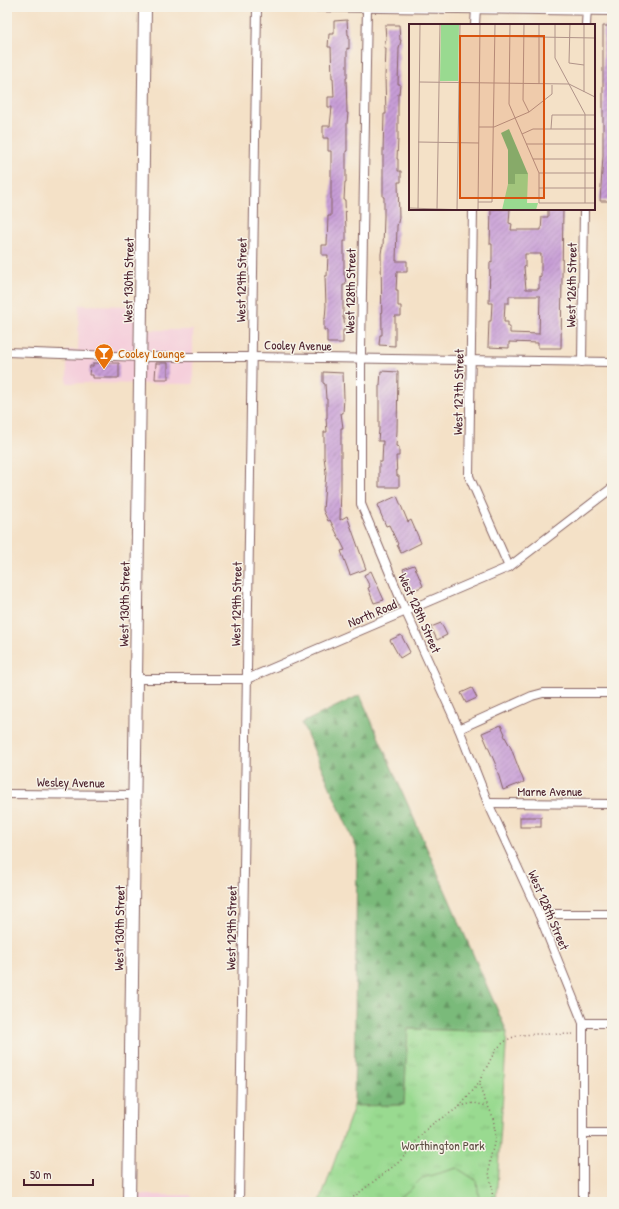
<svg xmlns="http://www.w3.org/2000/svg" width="619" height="1209" font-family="'Patrick Hand',sans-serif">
	<defs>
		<pattern id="forest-firs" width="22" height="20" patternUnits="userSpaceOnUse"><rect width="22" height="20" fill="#7aba7a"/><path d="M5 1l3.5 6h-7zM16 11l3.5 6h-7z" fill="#669764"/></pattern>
		<pattern id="park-tufts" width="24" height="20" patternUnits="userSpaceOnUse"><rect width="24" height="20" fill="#99da90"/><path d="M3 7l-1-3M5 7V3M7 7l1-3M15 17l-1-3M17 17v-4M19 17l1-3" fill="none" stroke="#85bb7c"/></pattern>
		<pattern id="building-hatch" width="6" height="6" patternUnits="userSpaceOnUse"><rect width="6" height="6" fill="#c89ed7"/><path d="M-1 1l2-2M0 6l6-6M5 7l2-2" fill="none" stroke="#a480af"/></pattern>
	</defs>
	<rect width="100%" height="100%" fill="#f7f3e8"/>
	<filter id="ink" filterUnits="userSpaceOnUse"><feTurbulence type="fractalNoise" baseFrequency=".025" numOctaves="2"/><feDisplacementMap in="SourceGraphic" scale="8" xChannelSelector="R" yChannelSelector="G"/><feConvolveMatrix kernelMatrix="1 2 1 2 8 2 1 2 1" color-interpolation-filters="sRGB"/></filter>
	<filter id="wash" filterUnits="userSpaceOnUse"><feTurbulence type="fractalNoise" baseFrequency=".012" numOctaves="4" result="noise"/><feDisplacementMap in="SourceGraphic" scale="16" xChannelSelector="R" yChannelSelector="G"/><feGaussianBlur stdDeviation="0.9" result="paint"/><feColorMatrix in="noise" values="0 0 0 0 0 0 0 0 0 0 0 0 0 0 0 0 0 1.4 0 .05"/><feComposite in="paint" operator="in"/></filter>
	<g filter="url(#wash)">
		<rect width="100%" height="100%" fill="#f4e1c7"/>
		<g fill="#f5cfdb">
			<polygon points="79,305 146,306 146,330 193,330 193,384 67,383 67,350 78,350"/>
			<polygon points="132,1195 191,1195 192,1202 132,1202"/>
		</g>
		<polygon fill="url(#forest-firs)" stroke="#626c52" points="360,695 507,1032 408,1029 404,1105 354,1106 357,849 302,723"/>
		<polygon fill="url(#park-tufts)" stroke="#727c5e" points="408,1029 507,1032 496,1202 320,1202 354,1106 404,1105"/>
		<polygon fill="#99da90" stroke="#727c5e" points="457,1168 477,1181 479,1199 478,1202 393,1202 412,1188 422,1178"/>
		<g id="blocks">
			<g fill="url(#building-hatch)" fill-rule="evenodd">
				<polygon points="347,20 348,35 349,35 349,49 347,48 347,78 346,78 347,113 348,113 347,123 347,151 346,151 346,182 345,182 344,200 345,200 346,232 346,241 344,241 344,275 345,275 346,285 343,285 343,318 344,318 345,330 343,330 343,343 327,343 327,330 324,330 324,319 325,319 326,306 325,276 327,276 328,255 322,255 322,245 327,245 328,216 331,216 331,151 328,151 328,138 323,138 323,126 330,126 332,107 328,107 328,97 334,97 333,78 332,78 331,47 328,47 329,34 334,34 334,21"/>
				<polygon points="385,25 399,25 400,40 401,40 399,49 398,84 400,84 399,94 398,94 398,138 397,159 398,159 398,171 401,171 401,182 398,182 399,218 397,226 396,261 407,261 407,272 397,272 396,290 398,290 398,306 401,306 401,316 395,316 395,346 379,345 380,335 382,335 381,254 382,247 383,247 384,216 384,197 383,197 383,152 384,114 386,114 385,77 386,48 384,48 386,39"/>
				<polygon points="603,26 612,26 612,201 600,201 603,156"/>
				<path d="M491 209H510L509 223 512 224 511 230H541L542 217H548V209H563L561 348H538V343L509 342V348L488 347 489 321H491L492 303H489L490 262 492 263V244H490ZM525 254H541V277L539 276V289H526L524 267H525ZM509 296H540L539 334 510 333V327H508V322H504L505 303H509Z"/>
				<polygon points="93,363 119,363 119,378 93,378 93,375 89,375 90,366 93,366"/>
				<polygon points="156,363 168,363 168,379 155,379"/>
				<polygon points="381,371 398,372 397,431 396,446 399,447 399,456 396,456 397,476 399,476 399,487 379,487 379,462 382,462 383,441 378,441 379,430 379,385 380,385"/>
				<polygon points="323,372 343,373 344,398 343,413 341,413 343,428 341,428 341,487 340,520 347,516 366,569 350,575 341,551 345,550 330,520 328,521 323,510 326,472 324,457 324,432 327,432 326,418 327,418 327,399 326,399 325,384 323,383"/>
				<polygon points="397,496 408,522 411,520 421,543 401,553 397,545 398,544 389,525 386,526 377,505"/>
				<polygon points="414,565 423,586 413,591 403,569"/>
				<polygon points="371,571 384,600 374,603 368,588 370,587 364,575"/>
				<polygon points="441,623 447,635 437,640 431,627"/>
				<polygon points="401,635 410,652 400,658 390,640"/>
				<polygon points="472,688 477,698 466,703 461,693"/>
				<polygon points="501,725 505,734 504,735 511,748 524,782 503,790 495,763 482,733"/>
				<rect x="520" y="817" width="21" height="10"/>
			</g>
		</g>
	</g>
	<g filter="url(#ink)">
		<use href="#blocks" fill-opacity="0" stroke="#866362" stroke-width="1"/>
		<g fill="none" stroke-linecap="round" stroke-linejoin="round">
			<defs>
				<g id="street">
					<polyline points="305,7 612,11"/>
					<polyline points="367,7 361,349 361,504 406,612 459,729 488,803 539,914 583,1023 583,1202"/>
					<polyline points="475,25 476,7"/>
					<polyline points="586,25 587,7"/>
					<polyline points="473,209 469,476 509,567"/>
					<polyline points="7,352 141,357 251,357 612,362"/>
					<polyline points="582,362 584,209"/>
					<polyline points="137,679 247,679 509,567 612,488"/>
					<polyline points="459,729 532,696 543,693 612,693"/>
					<polyline points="7,794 135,795"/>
					<polyline points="488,803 612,804"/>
					<polyline points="539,914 612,914"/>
					<polyline points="583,1023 612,1023"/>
					<polyline points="583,1133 612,1133"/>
					<polyline points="239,1202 257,7"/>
				</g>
				<polyline id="secondary" points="129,1202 145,7"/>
			</defs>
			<use href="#street" stroke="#866362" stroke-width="10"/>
			<use href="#secondary" stroke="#866362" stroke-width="14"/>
			<g stroke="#866362" stroke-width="1.5" stroke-dasharray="1 3" stroke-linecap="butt">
				<polyline points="460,1106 474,1103 487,1106"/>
				<path d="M347 1202 399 1162C410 1151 417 1138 428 1128 436 1120 447 1116 456 1109 465 1101 472 1092 479 1083"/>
				<path d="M491 1202C495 1186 489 1183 489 1169 489 1156 496 1145 495 1130 494 1127 494 1122 493 1118 490 1107 481 1097 480 1084 479 1079 485 1070 488 1065 493 1053 501 1041 514 1037 526 1032 560 1035 575 1034"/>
			</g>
			<use href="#street" stroke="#fff" stroke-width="8"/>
			<use href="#secondary" stroke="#fff" stroke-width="12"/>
		</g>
	</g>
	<defs>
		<symbol id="bar-pin" viewBox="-11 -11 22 30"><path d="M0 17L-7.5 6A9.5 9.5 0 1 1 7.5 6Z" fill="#e8710a" stroke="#f7f3e8"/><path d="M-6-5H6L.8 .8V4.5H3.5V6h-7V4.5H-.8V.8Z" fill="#fff"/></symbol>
	</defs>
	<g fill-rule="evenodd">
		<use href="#bar-pin" x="93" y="342" width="22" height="30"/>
	</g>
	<g text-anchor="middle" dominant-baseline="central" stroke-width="3" stroke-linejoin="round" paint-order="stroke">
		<g font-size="13" fill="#4a1f2b" stroke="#f7f3e8">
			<text transform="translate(128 280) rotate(-89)">West 130th Street</text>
			<text transform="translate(241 280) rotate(-89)">West 129th Street</text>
			<text transform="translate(571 285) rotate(-89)">West 126th Street</text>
			<text transform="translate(350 291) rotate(-89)">West 128th Street</text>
			<text transform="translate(298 345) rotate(1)">Cooley Avenue</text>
			<text transform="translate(458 392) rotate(-89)">West 127th Street</text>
			<text transform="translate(124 604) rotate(-89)">West 130th Street</text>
			<text transform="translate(236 604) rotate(-89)">West 129th Street</text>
			<text transform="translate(372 613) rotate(-23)">North Road</text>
			<text transform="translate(420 613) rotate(66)">West 128th Street</text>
			<text transform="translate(71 782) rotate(1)">Wesley Avenue</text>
			<text x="550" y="791">Marne Avenue</text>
			<text transform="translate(549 910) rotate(67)">West 128th Street</text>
			<text transform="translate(119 928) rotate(-89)">West 130th Street</text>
			<text transform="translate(231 928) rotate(-89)">West 129th Street</text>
		</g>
		<g font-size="13" fill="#c56008" stroke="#f7f3e8" text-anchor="start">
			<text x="118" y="353">Cooley Lounge</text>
		</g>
		<g font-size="13" fill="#5e4e44" stroke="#f7f3e8">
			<text x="443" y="1145">Worthington Park</text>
		</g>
	</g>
	<g transform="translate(409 24)">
		<rect width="186" height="186" fill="#f4e1c7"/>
		<path d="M100 105 119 150H106V160H99V126L92 109Z" fill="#7aba7a"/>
		<path d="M32 0H50L49 57H31ZM106 150H119L118 179H129L127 186H93L99 160H106Z" fill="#99da90"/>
		<path d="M113 169 115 170 114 180 100 178Z" fill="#99da90"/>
		<path fill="none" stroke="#b09389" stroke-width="1" d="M101 0 100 80 130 149V179H186M115 0 114 76 120 88M146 0V34L176 90V179M161 0 160 39 175 41M71 12 186 14M10 58 160 60 186 73M130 60V0M175 68V0M70 103H85L120 88 143 70V61M142 105 143 91H186M113 110 124 105H186M9 118 70 119M117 120H186M124 135H186M130 149H186M130 164H186M69 178H83L86 0M0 184 59 186M28 185 31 0M9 186 11 0M48 186 51 0M69 186 71 0"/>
		<path fill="#d8530f" fill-opacity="0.15" stroke="#d8530f" stroke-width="2" d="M51 12H135V174H51Z"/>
		<rect width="186" height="186" fill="none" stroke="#4a1f2b" stroke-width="2"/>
	</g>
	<rect width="619" height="1209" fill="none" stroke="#f7f3e8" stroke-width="24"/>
	<path d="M24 1179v6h69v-6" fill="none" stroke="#4a1f2b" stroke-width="2"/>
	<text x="30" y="1179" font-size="12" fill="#4a1f2b" stroke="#f7f3e8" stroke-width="3" paint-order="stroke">50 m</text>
</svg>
